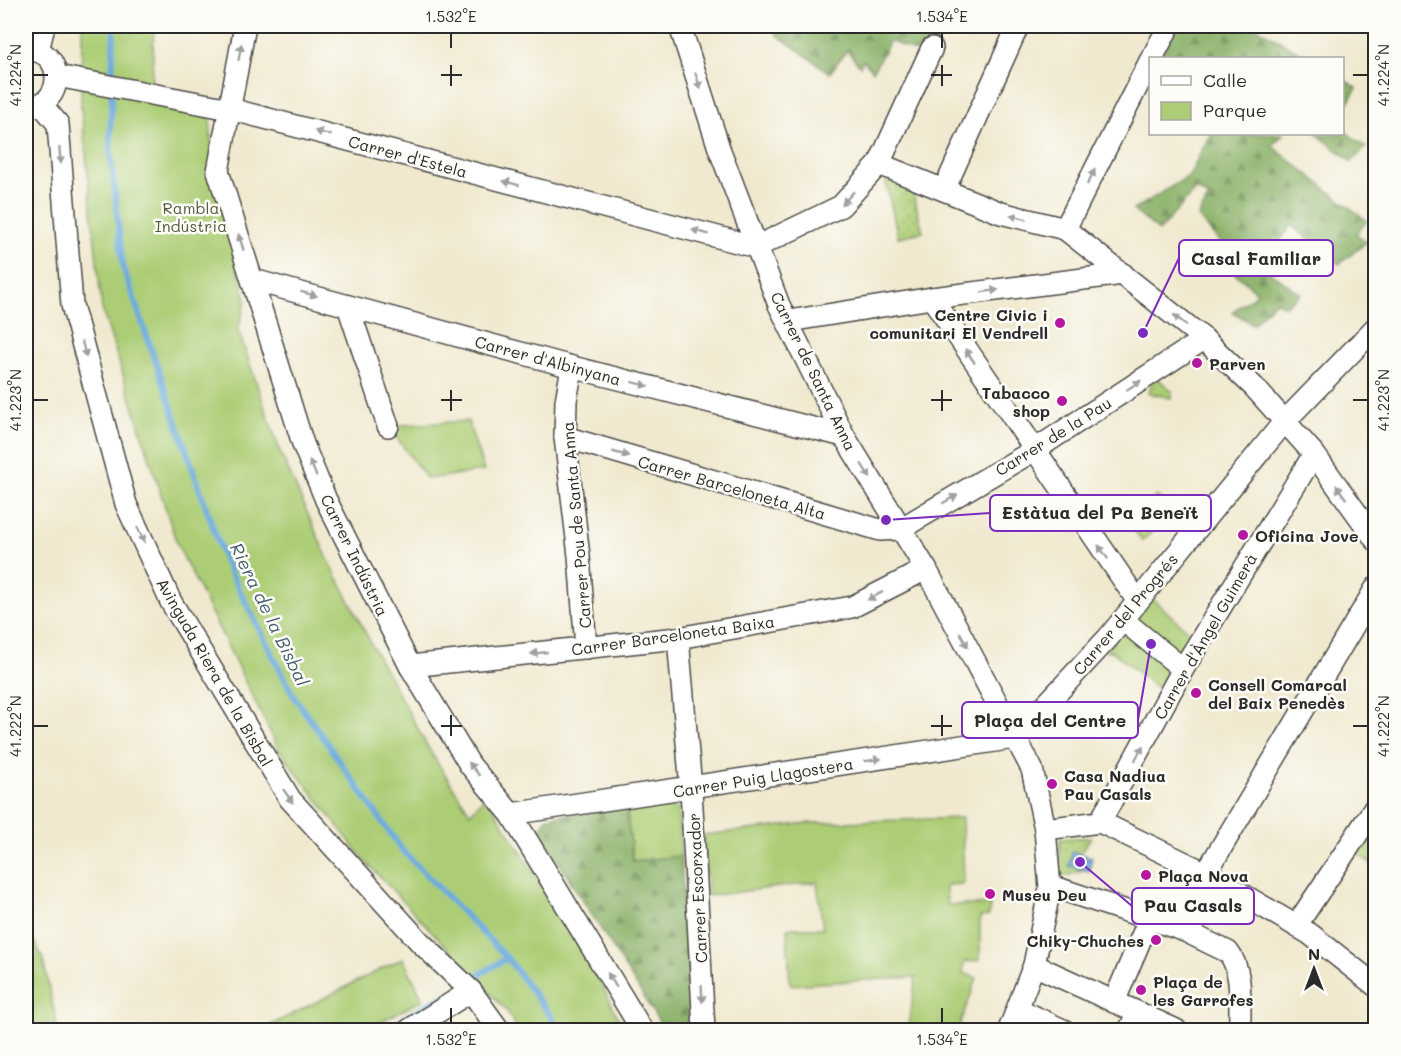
<svg xmlns="http://www.w3.org/2000/svg" width="1401" height="1056" font-family="Mali,sans-serif">
	<defs>
		<pattern id="forest-firs" width="22" height="20" patternUnits="userSpaceOnUse" patternTransform="scale(1.5)"><rect width="22" height="20" fill="#89b066"/><path d="M5 1l3.5 6h-7zM16 11l3.5 6h-7z" fill="#708f54"/></pattern>
		<pattern id="garden-dots" width="8" height="8" patternUnits="userSpaceOnUse" patternTransform="scale(1.5)"><rect width="8" height="8" fill="#accd75"/><path d="M2 2h.1M6 6h.1" fill="none" stroke="#94b065" stroke-width="1.8" stroke-linecap="round"/></pattern>
		<pattern id="water-rules" width="6" height="5" patternUnits="userSpaceOnUse" patternTransform="scale(1.5)"><rect width="6" height="5" fill="#6aaade"/><path d="M0 2.5h6" fill="none" stroke="#578bb4"/></pattern>
	</defs>
	<rect width="100%" height="100%" fill="#fdfcf7"/>
	<filter id="ink" filterUnits="userSpaceOnUse"><feTurbulence type="fractalNoise" baseFrequency=".0167" numOctaves="2"/><feDisplacementMap in="SourceGraphic" scale="12" xChannelSelector="R" yChannelSelector="G"/><feConvolveMatrix kernelMatrix="1 2 1 2 8 2 1 2 1" color-interpolation-filters="sRGB"/></filter>
	<filter id="wash" filterUnits="userSpaceOnUse"><feTurbulence type="fractalNoise" baseFrequency=".008" numOctaves="4" result="noise"/><feDisplacementMap in="SourceGraphic" scale="24" xChannelSelector="R" yChannelSelector="G"/><feGaussianBlur stdDeviation="1.35" result="paint"/><feColorMatrix in="noise" values="0 0 0 0 0 0 0 0 0 0 0 0 0 0 0 0 0 1.4 0 .05"/><feComposite in="paint" operator="in"/></filter>
	<g filter="url(#wash)">
		<rect width="100%" height="100%" fill="#f0e9cf"/>
		<g fill="#accd75" stroke="#6c7c50" stroke-width="1.5">
			<polygon points="82,26 154,26 151,105 210,117 213,168 246,300 238,330 281,454 327,557 376,653 433,756 470,813 486,796 595,971 624,1030 517,1030 507,1011 364,860 279,750 177,544 102,309 81,108"/>
			<polygon points="468,421 484,471 427,479 388,426"/>
			<polygon points="1157,496 1174,513 1142,541 1126,519"/>
			<polygon points="1150,596 1193,636 1162,692 1112,651 1106,651"/>
			<polygon points="664,799 678,810 681,856 633,861 626,807"/>
			<polygon points="1375,806 1375,866 1348,847"/>
			<polygon points="962,818 964,884 946,885 947,905 990,905 989,916 980,917 980,960 964,962 963,973 977,978 959,1026 969,1030 908,1030 916,977 790,985 787,928 823,928 817,882 708,896 703,835 810,823"/>
			<polygon points="26,925 43,959 58,1030 26,1030"/>
			<polygon points="403,958 423,1000 365,1030 261,1030"/>
		</g>
		<g fill="url(#forest-firs)" stroke="#5a6e48" stroke-width="1.5">
			<polygon points="782,26 942,26 936,42 916,52 890,41 873,71 863,60 860,66 847,50 830,73 776,34"/>
			<polygon points="1176,26 1254,26 1309,58 1160,58"/>
			<polygon points="1343,79 1357,88 1343,111"/>
			<polygon points="1343,130 1366,147 1352,162 1317,134 1342,134"/>
			<polygon points="1210,134 1283,134 1272,146 1367,221 1356,234 1367,242 1339,264 1291,225 1263,267 1301,294 1285,306 1276,301 1253,324 1232,312 1258,293 1225,265 1234,259 1198,217 1209,197 1196,189 1159,231 1133,210 1189,176"/>
			<polygon points="626,807 633,861 681,856 692,1017 680,1027 662,1026 539,831 548,817"/>
		</g>
		<g fill="url(#garden-dots)" stroke="#6c7c50" stroke-width="1.5">
			<polygon points="884,174 910,181 923,232 898,237"/>
			<polygon points="1155,376 1172,391 1171,398 1148,393"/>
			<polygon points="1091,837 1080,854 1072,853 1069,866 1085,870 1059,878 1060,839"/>
		</g>
		<polygon fill="url(#water-rules)" stroke="#4a6a84" stroke-width="1.5" points="1072,852 1092,857 1089,871 1069,866"/>
		<g fill="none" stroke-linecap="round" stroke-linejoin="round">
			<g stroke="#6aaade" stroke-width="6">
				<polyline points="114,26 110,148 123,267 225,562 293,695 402,850 507,958 561,1030"/>
				<polyline points="472,979 507,958"/>
				<polyline points="384,1030 442,997"/>
			</g>
		</g>
	</g>
	<g filter="url(#ink)">
		<g fill="none" stroke-linecap="round" stroke-linejoin="round">
			<defs>
				<g id="street">
					<polyline points="245,26 218,171 303,444 326,500 410,666 470,765 511,814 642,1030"/>
					<polyline points="680,26 719,148 779,305 844,436 926,569 1032,769 1045,829 1050,888 1034,965 1009,1030"/>
					<path d="M26 50C66 47 66 109 26 106"/>
					<polyline points="38,51 44,26"/>
					<polyline points="1152,58 1169,26"/>
					<polyline points="57,76 230,109 756,247 841,206 879,164 1001,213 1065,229 1204,339 1254,387 1314,454 1376,540"/>
					<polyline points="41,104 58,124 72,305 126,504 171,602 290,799 420,942 471,991 499,1030"/>
					<polyline points="879,164 932,48"/>
					<polyline points="944,190 1018,26"/>
					<polyline points="1065,229 1150,61"/>
					<polyline points="253,280 572,367 844,436"/>
					<polyline points="932,298 1137,600"/>
					<polyline points="348,306 388,426"/>
					<polyline points="789,321 932,298 1123,274"/>
					<polyline points="572,367 566,401 565,437 579,556 586,648"/>
					<polyline points="565,437 880,530 900,529 1033,451 1204,339"/>
					<polyline points="1123,620 1183,669"/>
					<polyline points="678,638 691,789 704,1030"/>
					<polyline points="410,666 678,638 852,607 926,569"/>
					<polyline points="1015,738 1108,638 1284,422 1376,327"/>
					<polyline points="511,814 1015,738"/>
					<polyline points="1100,822 1183,669 1314,454"/>
					<polyline points="1045,829 1100,822 1206,873 1310,934 1376,986"/>
					<path d="M1050 888 1060 889 1183 930 1228 952C1244 971 1239 1006 1240 1030"/>
					<polyline points="1296,926 1376,806"/>
					<polyline points="1183,930 1206,873 1376,588"/>
					<polyline points="1034,965 1176,1030"/>
					<polyline points="1114,1002 1150,917"/>
					<polyline points="1018,1009 1063,1030"/>
					<polyline points="409,1030 471,991"/>
					<polyline points="1129,1030 1138,1014"/>
				</g>
			</defs>
			<use href="#street" stroke="#494844" stroke-width="24"/>
			<use href="#street" stroke="#fff" stroke-width="21"/>
		</g>
		<defs><path id="oneway-solid" d="M-6-.8H1V-3.2L6.5 0L1 3.2V.8H-6Z" transform="scale(1.5)"/></defs>
		<g fill="#a0a0a0">
			<use href="#oneway-solid" transform="translate(240 52) rotate(-80)"/>
			<use href="#oneway-solid" transform="translate(698 81) rotate(72)"/>
			<use href="#oneway-solid" transform="translate(323 133) rotate(-165)"/>
			<use href="#oneway-solid" transform="translate(60 156) rotate(86)"/>
			<use href="#oneway-solid" transform="translate(1091 177) rotate(-63)"/>
			<use href="#oneway-solid" transform="translate(511 183) rotate(-165)"/>
			<use href="#oneway-solid" transform="translate(848 198) rotate(132)"/>
			<use href="#oneway-solid" transform="translate(1018 217) rotate(-166)"/>
			<use href="#oneway-solid" transform="translate(700 232) rotate(-165)"/>
			<use href="#oneway-solid" transform="translate(241 242) rotate(-108)"/>
			<use href="#oneway-solid" transform="translate(990 291) rotate(-7)"/>
			<use href="#oneway-solid" transform="translate(309 294) rotate(15)"/>
			<use href="#oneway-solid" transform="translate(1180 320) rotate(-141)"/>
			<use href="#oneway-solid" transform="translate(84 349) rotate(75)"/>
			<use href="#oneway-solid" transform="translate(970 356) rotate(-124)"/>
			<use href="#oneway-solid" transform="translate(640 384) rotate(14)"/>
			<use href="#oneway-solid" transform="translate(1134 385) rotate(-33)"/>
			<use href="#oneway-solid" transform="translate(621 454) rotate(16)"/>
			<use href="#oneway-solid" transform="translate(313 468) rotate(-113)"/>
			<use href="#oneway-solid" transform="translate(866 471) rotate(58)"/>
			<use href="#oneway-solid" transform="translate(1341 492) rotate(-126)"/>
			<use href="#oneway-solid" transform="translate(950 499) rotate(-30)"/>
			<use href="#oneway-solid" transform="translate(141 535) rotate(65)"/>
			<use href="#oneway-solid" transform="translate(1103 552) rotate(-125)"/>
			<use href="#oneway-solid" transform="translate(875 596) rotate(153)"/>
			<use href="#oneway-solid" transform="translate(964 640) rotate(62)"/>
			<use href="#oneway-solid" transform="translate(539 653) rotate(174)"/>
			<use href="#oneway-solid" transform="translate(1139 753) rotate(-61)"/>
			<use href="#oneway-solid" transform="translate(873 760) rotate(-9)"/>
			<use href="#oneway-solid" transform="translate(474 769) rotate(-128)"/>
			<use href="#oneway-solid" transform="translate(288 796) rotate(55)"/>
			<use href="#oneway-solid" transform="translate(612 980) rotate(-121)"/>
			<use href="#oneway-solid" transform="translate(702 994) rotate(87)"/>
		</g>
	</g>
	<path fill="none" stroke="#2b2b2b" stroke-width="2" d="M451 33V48M942 33V48M451 65V86M942 65V86M33 75H48M441 75H462M931 75H952M1353 75H1368M451 390V411M942 390V411M33 400H48M441 400H462M931 400H952M1353 400H1368M451 715V736M942 715V736M33 726H48M441 726H462M931 726H952M1353 726H1368M451 1008V1023M942 1008V1023"/>
	<g fill="#b5179e" stroke="#fdfcf7" stroke-width="2">
		<circle cx="1060" cy="323" r="6"/>
		<circle cx="1197" cy="363" r="6"/>
		<circle cx="1062" cy="401" r="6"/>
		<circle cx="1243" cy="535" r="6"/>
		<circle cx="1196" cy="693" r="6"/>
		<circle cx="1052" cy="784" r="6"/>
		<circle cx="1146" cy="875" r="6"/>
		<circle cx="990" cy="894" r="6"/>
		<circle cx="1156" cy="940" r="6"/>
		<circle cx="1141" cy="990" r="6"/>
	</g>
	<g text-anchor="middle" dominant-baseline="central" stroke-width="5" stroke-linejoin="round" paint-order="stroke">
		<g font-size="16" fill="#2b2b2b" stroke="#fdfcf7">
			<text transform="translate(408 156) rotate(15)">Carrer d'Estela</text>
			<text transform="translate(548 360) rotate(15)">Carrer d'Albinyana</text>
			<text transform="translate(814 371) rotate(64)">Carrer de Santa Anna</text>
			<text transform="translate(1053 436) rotate(-32)">Carrer de la Pau</text>
			<text transform="translate(732 487) rotate(16)">Carrer Barceloneta Alta</text>
			<text transform="translate(576 525) rotate(-95)">Carrer Pou de Santa Anna</text>
			<text transform="translate(355 555) rotate(64)">Carrer Indústria</text>
			<text transform="translate(1125 614) rotate(-50)">Carrer del Progrés</text>
			<text transform="translate(673 635) rotate(-8)">Carrer Barceloneta Baixa</text>
			<text transform="translate(1205 636) rotate(-60)">Carrer d'Àngel Guimerà</text>
			<text transform="translate(215 672) rotate(60)">Avinguda Riera de la Bisbal</text>
			<text transform="translate(763 777) rotate(-9)">Carrer Puig Llagostera</text>
			<text transform="translate(697 888) rotate(-93)">Carrer Escorxador</text>
		</g>
		<g font-size="16" fill="#525c41" stroke="#fdfcf7">
			<text x="191" y="207">Rambla<tspan x="191" dy="18">Indústria</tspan></text>
		</g>
		<g font-size="16" font-weight="bold" fill="#2b2b2b" stroke="#fdfcf7" text-anchor="start">
			<text x="1048" y="314" text-anchor="end">Centre Civic i<tspan x="1048" dy="18">comunitari El Vendrell</tspan></text>
			<text x="1209" y="363">Parven</text>
			<text x="1050" y="392" text-anchor="end">Tabacco<tspan x="1050" dy="18">shop</tspan></text>
			<text x="1255" y="535">Oficina Jove</text>
			<text x="1208" y="684">Consell Comarcal<tspan x="1208" dy="18">del Baix Penedès</tspan></text>
			<text x="1064" y="775">Casa Nadiua<tspan x="1064" dy="18">Pau Casals</tspan></text>
			<text x="1158" y="875">Plaça Nova</text>
			<text x="1002" y="894">Museu Deu</text>
			<text x="1144" y="940" text-anchor="end">Chiky-Chuches</text>
			<text x="1153" y="981">Plaça de<tspan x="1153" dy="18">les Garrofes</tspan></text>
		</g>
		<g font-size="18" font-style="italic" fill="#445e73" stroke="#fdfcf7">
			<text transform="translate(270 614) rotate(64)">Riera de la Bisbal</text>
		</g>
	</g>
	<path fill="none" stroke="#7b2cbf" stroke-width="2" d="M1143 333L1179 258M886 520L990 513M1151 644L1138 720M1080 862L1132 906"/>
	<g fill="#7b2cbf" stroke="#fdfcf7" stroke-width="2">
		<circle cx="1143" cy="333" r="6"/>
		<circle cx="886" cy="520" r="6"/>
		<circle cx="1151" cy="644" r="6"/>
		<circle cx="1080" cy="862" r="6"/>
	</g>
	<g fill="#fdfcf7" stroke="#7b2cbf" stroke-width="2">
		<rect x="1179" y="240" width="154" height="36" rx="6"/>
		<rect x="990" y="495" width="221" height="36" rx="6"/>
		<rect x="962" y="702" width="176" height="36" rx="6"/>
		<rect x="1132" y="888" width="122" height="36" rx="6"/>
	</g>
	<g font-size="18" text-anchor="middle" font-weight="bold" fill="#2b2b2b">
		<text x="1256" y="265">Casal Familiar</text>
		<text x="1100" y="519">Estàtua del Pa Beneït</text>
		<text x="1050" y="727">Plaça del Centre</text>
		<text x="1193" y="912">Pau Casals</text>
	</g>
	<rect width="1401" height="1056" fill="none" stroke="#fdfcf7" stroke-width="66"/>
	<rect x="1149" y="57" width="195" height="78" fill="#fdfcf7" stroke="#a9a8a5" stroke-width="1.5"/>
	<rect x="1161" y="76" width="30" height="9" fill="#ffffff" stroke="#a9a8a5" stroke-width="1.5"/>
	<text x="1203" y="87" font-size="18" fill="#2b2b2b">Calle</text>
	<rect x="1161" y="102" width="30" height="18" fill="#accd75" stroke="#a9a8a5" stroke-width="1.5"/>
	<text x="1203" y="117" font-size="18" fill="#2b2b2b">Parque</text>
	<g transform="translate(1314 969)" stroke="#fdfcf7" stroke-width="4.5" paint-order="stroke">
	<path d="M0-4.5L10 22L0 15L-10 22Z" fill="#2b2b2b"/>
	<text y="-9" font-size="16" font-weight="bold" text-anchor="middle" fill="#2b2b2b">N</text>
	</g>
	<rect x="33" y="33" width="1335" height="990" fill="none" stroke="#2b2b2b" stroke-width="2"/>
	<g font-size="15" text-anchor="middle" fill="#2b2b2b">
		<text x="451" y="22">1.532°E</text>
		<text x="942" y="22">1.534°E</text>
		<text transform="translate(16 75) rotate(-90)" y="5">41.224°N</text>
		<text transform="translate(1384 75) rotate(-90)" y="5">41.224°N</text>
		<text transform="translate(16 400) rotate(-90)" y="5">41.223°N</text>
		<text transform="translate(1384 400) rotate(-90)" y="5">41.223°N</text>
		<text transform="translate(16 726) rotate(-90)" y="5">41.222°N</text>
		<text transform="translate(1384 726) rotate(-90)" y="5">41.222°N</text>
		<text x="451" y="1045">1.532°E</text>
		<text x="942" y="1045">1.534°E</text>
	</g>
</svg>
